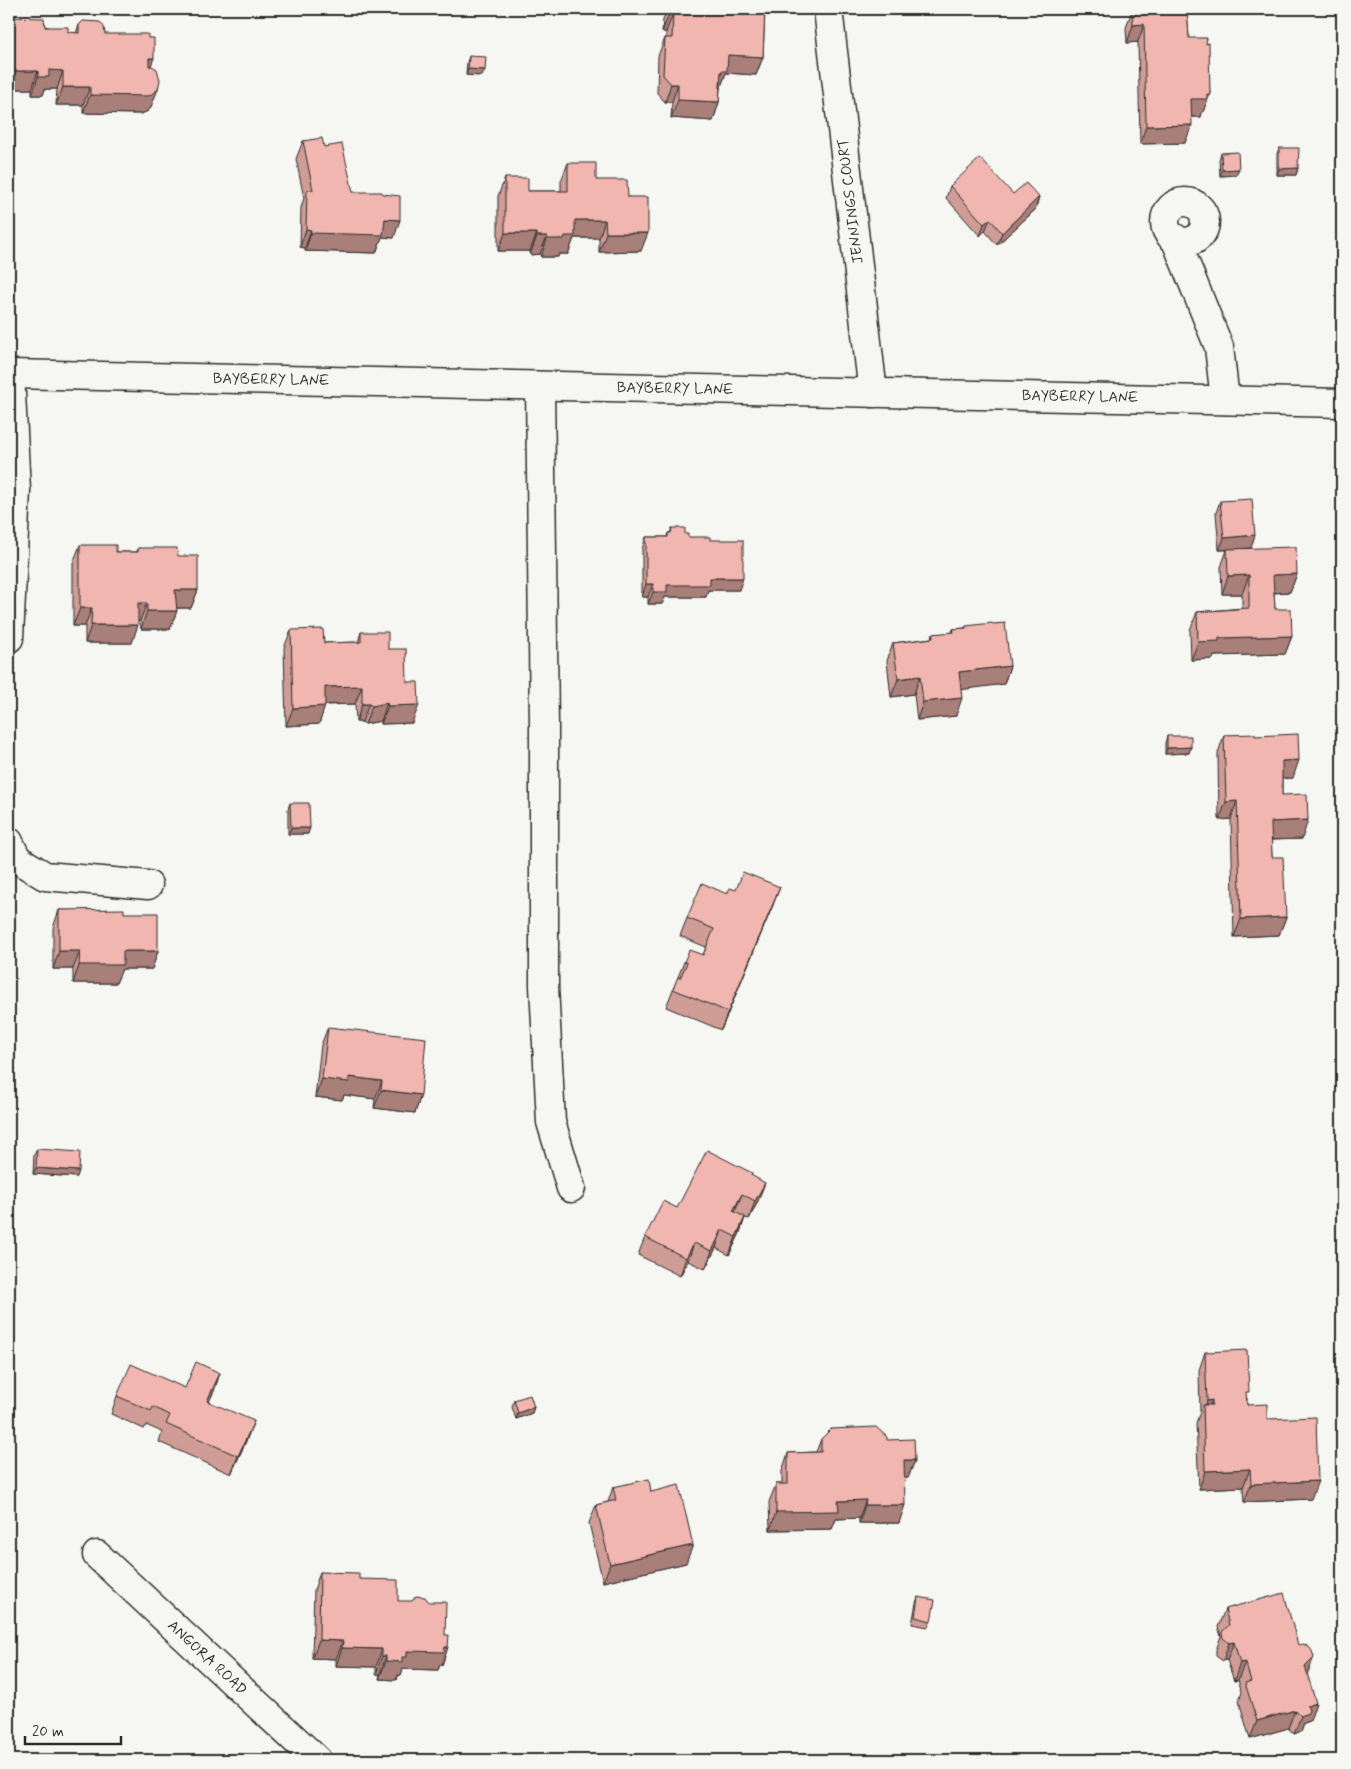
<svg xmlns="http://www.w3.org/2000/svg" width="1351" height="1769" font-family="Mynerve,sans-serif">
	<rect width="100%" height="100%" fill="#f6f6f2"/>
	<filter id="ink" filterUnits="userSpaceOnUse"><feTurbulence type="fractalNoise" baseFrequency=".02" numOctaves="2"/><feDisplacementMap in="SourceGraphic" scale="10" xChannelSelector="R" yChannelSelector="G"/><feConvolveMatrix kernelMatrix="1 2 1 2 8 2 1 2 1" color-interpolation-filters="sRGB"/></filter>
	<g filter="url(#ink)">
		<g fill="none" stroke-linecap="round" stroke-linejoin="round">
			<defs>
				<g id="minor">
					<polyline points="828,9 873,393"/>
					<circle cx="1185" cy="222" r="20"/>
					<polyline points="1175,238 1219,347 1225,400"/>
					<polyline points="9,374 1342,403"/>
					<polyline points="540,386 544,725 544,986 551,1122 571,1188"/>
					<polyline points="9,638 16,490 10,374"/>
					<polyline points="9,842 17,859 45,876 148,885"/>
					<polyline points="97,1555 317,1760"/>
				</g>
			</defs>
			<use href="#minor" stroke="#2b2b2b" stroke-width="31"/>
			<use href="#minor" stroke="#f6f6f2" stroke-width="28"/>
		</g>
		<g fill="#cf9d96" stroke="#2b2b2b">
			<polygon points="667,9 765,9 763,57 756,75 726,73 720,89 719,102 713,121 671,118 672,102 665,102 657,93 658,56 665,38 666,38 666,32 662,32 663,20"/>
			<polygon points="1136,9 1187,9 1189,38 1206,44 1210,94 1203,112 1202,112 1201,117 1191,117 1185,143 1140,144 1138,42 1127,43 1126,28 1132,10 1136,10"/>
			<polygon points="9,17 68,32 76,33 79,25 105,34 151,66 151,107 148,111 141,114 83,113 83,105 56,105 57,89 45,89 43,95 32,95 32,89 9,89"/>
			<polygon points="469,56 482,76 466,75 467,62"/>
			<polygon points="303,141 324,147 353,192 394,238 382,237 376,253 305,251 305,248 300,247 301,208 304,198 296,159"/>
			<polygon points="1279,148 1298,168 1296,175 1277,175 1277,154"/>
			<polygon points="1221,153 1236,175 1220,176 1219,160"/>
			<polygon points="568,163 596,180 628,197 641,251 599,252 599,238 574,238 568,254 559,254 558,257 541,257 540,254 530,255 530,251 498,251 498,196 505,178 528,191 561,191 561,181"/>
			<polygon points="950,186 1013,194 1039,197 1035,210 997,245 985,231 980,236 946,198"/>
			<polygon points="1220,501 1251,548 1230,549 1297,574 1290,592 1274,593 1275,609 1292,636 1285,654 1214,656 1213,659 1191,660 1190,630 1197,612 1242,608 1242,594 1222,594 1221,567 1227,550 1219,550 1216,513"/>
			<polygon points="672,528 685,534 688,537 710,540 739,590 708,590 706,597 665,597 662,604 648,604 648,597 642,597 642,549 646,537 667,537 668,533 670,533"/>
			<polygon points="80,545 116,552 137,552 138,548 178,556 198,590 191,608 176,608 170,629 141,629 140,621 138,621 132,643 85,643 85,626 73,626 73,563"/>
			<polygon points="966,626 1010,666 1004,684 961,689 956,716 917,720 914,694 891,697 887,661 893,643 931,638 932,634 952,633 953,629 965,628"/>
			<polygon points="291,630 324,643 358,642 361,632 388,649 407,682 412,723 381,724 381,721 365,724 362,722 356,722 355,704 325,705 319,724 286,726 284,648"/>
			<polygon points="1224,735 1255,736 1293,778 1282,778 1282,795 1302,839 1271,840 1272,857 1286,917 1279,935 1234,937 1231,819 1219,820 1218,753"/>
			<polygon points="1167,736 1191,747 1189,753 1165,754 1165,743"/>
			<polygon points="290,803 308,834 288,834 288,809"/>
			<polygon points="727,894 773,905 721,1030 666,1007 684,962 703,955 706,947 680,936 687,918"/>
			<polygon points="59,910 124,913 158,951 152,969 122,969 116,983 73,983 73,969 53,969 53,928"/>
			<polygon points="328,1027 421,1095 415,1113 374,1108 375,1099 344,1095 342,1100 315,1097 321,1045"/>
			<polygon points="37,1149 77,1177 33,1174 34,1155"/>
			<polygon points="752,1173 751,1176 758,1201 749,1219 745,1218 739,1235 729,1255 716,1248 705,1269 688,1261 680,1276 638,1255 645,1237 677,1208"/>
			<polygon points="1205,1352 1247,1398 1247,1405 1267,1419 1311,1499 1244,1502 1243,1487 1199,1489 1196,1423 1200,1412 1199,1370"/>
			<polygon points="220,1373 214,1391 209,1401 247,1439 231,1474 159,1442 162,1432 146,1425 144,1429 111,1414 117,1396 185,1388"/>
			<polygon points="514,1400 534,1407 532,1413 516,1419 512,1407"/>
			<polygon points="821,1439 887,1440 915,1460 908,1478 905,1478 899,1523 859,1523 859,1518 836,1519 832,1529 770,1530 769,1502 776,1484 782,1484 782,1471 788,1453 816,1452"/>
			<polygon points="613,1487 651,1492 686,1563 603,1582 589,1523 596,1505 608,1502"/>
			<polygon points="320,1572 359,1579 398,1601 445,1635 448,1647 442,1665 440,1665 438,1670 403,1669 401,1675 398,1675 396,1680 379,1679 380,1674 376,1674 376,1667 336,1666 336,1659 312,1658 314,1590"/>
			<polygon points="918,1597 931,1621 928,1627 912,1624 916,1603"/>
			<polygon points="1225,1609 1298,1645 1307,1674 1310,1721 1304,1723 1301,1731 1294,1734 1288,1728 1250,1739 1239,1701 1242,1692 1238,1680 1234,1681 1227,1660 1223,1661 1216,1656 1216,1650 1221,1636 1218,1627"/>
		</g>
		<g fill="#a97f7a" stroke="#2b2b2b">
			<polygon points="669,14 673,14 666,32 662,32"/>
			<polygon points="1144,24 1138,42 1127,43 1133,25"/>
			<polygon points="728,55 763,57 756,75 726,73 720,89 715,89"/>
			<polygon points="149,58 154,58 147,76"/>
			<polygon points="468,69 485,70 482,76 466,75"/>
			<polygon points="49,70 63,71 57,89 45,89 43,95 32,95 38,77"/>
			<polygon points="9,71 38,71 32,89 9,89"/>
			<polygon points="671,84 678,84 672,102 665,102"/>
			<polygon points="63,87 90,87 83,105 56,105"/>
			<polygon points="158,89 151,107 148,111 141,114 83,113 90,95"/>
			<polygon points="1207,94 1210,94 1203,112 1202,112 1201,117 1184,117 1191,99"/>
			<polygon points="678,100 719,102 713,121 671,118"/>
			<polygon points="1192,125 1185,143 1140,144 1146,126"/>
			<polygon points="1298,168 1296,175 1277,175 1279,169"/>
			<polygon points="1239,169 1236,175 1220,176 1222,170"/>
			<polygon points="1039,197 1035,210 997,245 1002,233"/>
			<polygon points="385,219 400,220 394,238 382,237 376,253 305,251 311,233"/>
			<polygon points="990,219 985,231 980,236 984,224"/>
			<polygon points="575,220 605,220 599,238 574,238 568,254 559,254 558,257 541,257 547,239"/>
			<polygon points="306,229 311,230 305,248 300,247"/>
			<polygon points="505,233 537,233 530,251 498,251"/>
			<polygon points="606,233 648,233 641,251 599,252"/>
			<polygon points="537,236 547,236 540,254 530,255"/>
			<polygon points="1255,535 1251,548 1219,550 1224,538"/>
			<polygon points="1297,574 1290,592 1267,593 1273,575"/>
			<polygon points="1249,575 1242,594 1222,594 1228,576"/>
			<polygon points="710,578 743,578 739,590 708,590 706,597 665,597 662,604 648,604 653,592 667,585"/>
			<polygon points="646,584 653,584 648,597 642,597"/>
			<polygon points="175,590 198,590 191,608 169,608"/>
			<polygon points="138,603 147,603 140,621 132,621"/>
			<polygon points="80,608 92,608 85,626 73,626"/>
			<polygon points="147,611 177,611 170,629 141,629"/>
			<polygon points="91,625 138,625 132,643 85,643"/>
			<polygon points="1292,636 1285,654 1214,656 1213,659 1191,660 1198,642 1219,638"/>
			<polygon points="1010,666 1004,684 952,691 959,672"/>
			<polygon points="920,676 914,694 891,697 898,679"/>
			<polygon points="362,686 355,704 318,705 325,687"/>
			<polygon points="962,698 956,716 917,720 923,702"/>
			<polygon points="387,703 381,721 365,724 372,706"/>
			<polygon points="362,704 369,704 362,722 356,722"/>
			<polygon points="419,705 412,723 381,724 388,706"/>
			<polygon points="325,706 319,724 286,726 293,708"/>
			<polygon points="1191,747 1189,753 1165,754 1167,748"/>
			<polygon points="1299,760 1293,778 1275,779 1282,761"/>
			<polygon points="1237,801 1231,819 1219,820 1226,802"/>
			<polygon points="1308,820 1302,839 1264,840 1271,822"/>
			<polygon points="291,828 310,828 308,834 288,834"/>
			<polygon points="780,887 773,905 721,1030 728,1012"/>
			<polygon points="1286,917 1279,935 1234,937 1241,919"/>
			<polygon points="59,951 80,951 73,969 53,969"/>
			<polygon points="123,951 158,951 152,969 122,969 116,983 73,983 79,965"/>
			<polygon points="349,1077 382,1081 375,1099 344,1095 342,1100 315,1097 322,1079"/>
			<polygon points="381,1090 421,1095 415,1113 374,1108"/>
			<polygon points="36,1168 79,1171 77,1177 33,1174"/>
			<polygon points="765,1183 758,1201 749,1219 755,1201"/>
			<polygon points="742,1194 735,1212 733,1211"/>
			<polygon points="745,1217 739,1235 729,1255 736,1237"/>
			<polygon points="722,1230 716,1248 705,1269 712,1251"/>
			<polygon points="694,1243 688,1261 680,1276 686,1258"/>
			<polygon points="220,1373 214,1391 201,1419 207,1401"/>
			<polygon points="1212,1400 1205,1418 1203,1412 1207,1401"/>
			<polygon points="534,1407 532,1413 516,1419 518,1413"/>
			<polygon points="254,1421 247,1439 231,1474 238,1456"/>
			<polygon points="904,1460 915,1460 908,1478 898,1478"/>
			<polygon points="1250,1469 1243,1487 1199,1489 1205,1471"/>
			<polygon points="1318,1481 1311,1499 1244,1502 1251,1484"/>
			<polygon points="866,1500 859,1518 836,1519 832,1529 770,1530 776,1512 838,1501"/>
			<polygon points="865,1505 905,1505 899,1523 859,1523"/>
			<polygon points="693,1545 686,1563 603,1582 610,1564"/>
			<polygon points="319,1640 343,1641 336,1659 312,1658"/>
			<polygon points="1234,1642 1227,1660 1223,1661 1229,1643"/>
			<polygon points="448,1647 442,1665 440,1665 438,1670 403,1669 401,1675 398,1675 396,1680 379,1679 386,1661 402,1657 407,1651"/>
			<polygon points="342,1648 382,1649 376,1667 336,1666"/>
			<polygon points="382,1656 386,1656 380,1674 376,1674"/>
			<polygon points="1314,1657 1307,1675 1305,1666"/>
			<polygon points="1245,1662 1238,1680 1234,1681 1240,1663"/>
			<polygon points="1316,1703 1310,1721 1304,1723 1301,1731 1294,1734 1301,1716 1307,1706"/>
			<polygon points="1295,1710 1288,1728 1250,1739 1257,1721"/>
		</g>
		<g fill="#f1b6af" stroke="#2b2b2b">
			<polygon points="669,9 765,9 763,57 728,55 727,71 721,71 719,102 678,100 678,84 671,84 663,75 665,38 672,38 673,14 669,14"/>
			<polygon points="1143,9 1187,9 1189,38 1207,38 1206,44 1209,43 1210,94 1207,94 1207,99 1191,99 1192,125 1146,126 1144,24 1133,25 1132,10"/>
			<polygon points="9,17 44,18 45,27 68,27 68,32 79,33 79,25 83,21 100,22 104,27 105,34 148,34 148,38 154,38 154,58 149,58 149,66 152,66 157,69 160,80 158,89 154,93 148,96 90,95 90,87 63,87 63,71 49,70 49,77 38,77 38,71 9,71"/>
			<polygon points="469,56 486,57 485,70 468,69"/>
			<polygon points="322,138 324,147 342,144 353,192 382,192 383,194 400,196 400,220 385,219 383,235 311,233 311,230 306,229 307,190 313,190 303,141"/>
			<polygon points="1279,148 1299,148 1298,168 1279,169"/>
			<polygon points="1238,152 1239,169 1222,170 1221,153"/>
			<polygon points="980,158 1013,194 1026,183 1039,197 1002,233 990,219 984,224 950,186"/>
			<polygon points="568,163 596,163 596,180 627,180 628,197 648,197 648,233 606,233 605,220 575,220 575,236 565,236 564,239 547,239 547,236 537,236 537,233 505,233 505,178 528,178 528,191 568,191"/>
			<polygon points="1252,499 1255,535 1224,538 1220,501"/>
			<polygon points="672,528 685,528 685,534 688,534 688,537 710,537 710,540 743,540 743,578 710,578 710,585 667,585 667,592 653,592 653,584 646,584 646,537 668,537 668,533 671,533"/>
			<polygon points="80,545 116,545 116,552 138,552 138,548 177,548 178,556 198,556 198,590 175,590 177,611 147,611 147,603 138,603 138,625 91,625 92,608 80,608"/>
			<polygon points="1296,547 1297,574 1273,575 1275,609 1291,609 1292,636 1219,638 1219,641 1198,642 1197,612 1249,608 1249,575 1228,576 1227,549"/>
			<polygon points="992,623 993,624 1005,623 1010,666 959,672 962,698 923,702 920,676 898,679 893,643 933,638 932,634 954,632 953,629 966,628 966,626"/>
			<polygon points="323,629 324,643 361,642 361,632 388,632 388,649 406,649 407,682 418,682 419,705 388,706 387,703 372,706 369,704 362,704 362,686 325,687 325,706 293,708 291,630"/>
			<polygon points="1255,734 1255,736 1298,734 1299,760 1282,761 1282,795 1307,794 1308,820 1271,822 1272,857 1283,857 1286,917 1241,919 1237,801 1226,802 1224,735"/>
			<polygon points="1167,736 1191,736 1191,747 1167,748"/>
			<polygon points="290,803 309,803 310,828 291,828"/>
			<polygon points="743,872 780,887 728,1012 673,989 678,977 680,978 687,963 684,962 689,950 703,955 714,929 687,918 702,883 727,894 730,888 736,890"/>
			<polygon points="124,909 124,913 158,913 158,951 123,951 123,965 79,965 80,951 59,951 59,910"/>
			<polygon points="328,1027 426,1038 421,1095 381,1090 382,1081 349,1077 349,1082 322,1079"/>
			<polygon points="37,1149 80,1152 79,1171 36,1168"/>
			<polygon points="707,1150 752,1173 751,1175 765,1183 755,1201 742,1194 733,1211 745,1217 736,1237 722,1230 712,1251 694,1243 686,1258 645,1237 663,1201 677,1208"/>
			<polygon points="1247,1350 1249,1392 1246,1392 1247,1405 1267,1404 1267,1419 1316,1417 1318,1481 1251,1484 1250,1469 1205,1471 1203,1405 1212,1405 1212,1400 1207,1401 1205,1352"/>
			<polygon points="196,1362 220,1373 207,1401 254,1421 238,1456 166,1424 170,1415 153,1407 151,1411 117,1396 131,1364 185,1388"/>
			<polygon points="530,1395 534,1407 518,1413 514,1400"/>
			<polygon points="876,1427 887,1437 887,1440 914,1439 915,1460 904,1460 905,1505 865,1505 866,1500 838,1501 839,1511 776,1512 776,1484 788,1484 788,1453 821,1452 821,1439 831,1429"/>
			<polygon points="649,1479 651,1492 679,1485 693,1545 610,1564 596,1505 616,1500 613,1487"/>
			<polygon points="320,1572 359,1573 359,1579 398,1580 398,1601 412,1601 416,1596 425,1597 429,1602 446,1602 445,1635 449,1635 448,1647 445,1647 444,1652 407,1651 407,1657 402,1657 402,1662 386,1661 386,1656 382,1656 382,1649 342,1648 343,1641 319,1640"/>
			<polygon points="1284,1593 1298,1645 1303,1644 1309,1647 1312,1651 1314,1657 1305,1666 1316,1703 1307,1706 1309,1710 1308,1713 1301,1716 1295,1710 1257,1721 1245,1683 1251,1681 1245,1662 1240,1663 1234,1642 1229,1643 1223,1638 1222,1632 1229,1625 1225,1609"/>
			<polygon points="918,1597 935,1600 931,1621 915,1617"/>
		</g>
	</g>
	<g text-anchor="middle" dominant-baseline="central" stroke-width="5" stroke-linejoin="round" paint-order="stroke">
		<g font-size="15" fill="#2b2b2b" stroke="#f6f6f2">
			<text transform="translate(851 201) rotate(-97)">JENNINGS COURT</text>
			<text transform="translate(271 380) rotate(1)">BAYBERRY LANE</text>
			<text transform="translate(675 389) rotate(1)">BAYBERRY LANE</text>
			<text transform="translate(1080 397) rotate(1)">BAYBERRY LANE</text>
			<text transform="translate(207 1658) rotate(43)">ANGORA ROAD</text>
		</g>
	</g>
	<rect width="1351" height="1769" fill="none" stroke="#f6f6f2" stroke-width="30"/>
	<rect x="15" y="15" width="1321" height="1739" fill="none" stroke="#2b2b2b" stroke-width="2" filter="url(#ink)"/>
	<path d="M25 1736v8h96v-8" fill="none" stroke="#2b2b2b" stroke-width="2.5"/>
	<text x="32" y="1736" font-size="15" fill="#2b2b2b" stroke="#f6f6f2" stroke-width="4" paint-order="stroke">20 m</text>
</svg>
